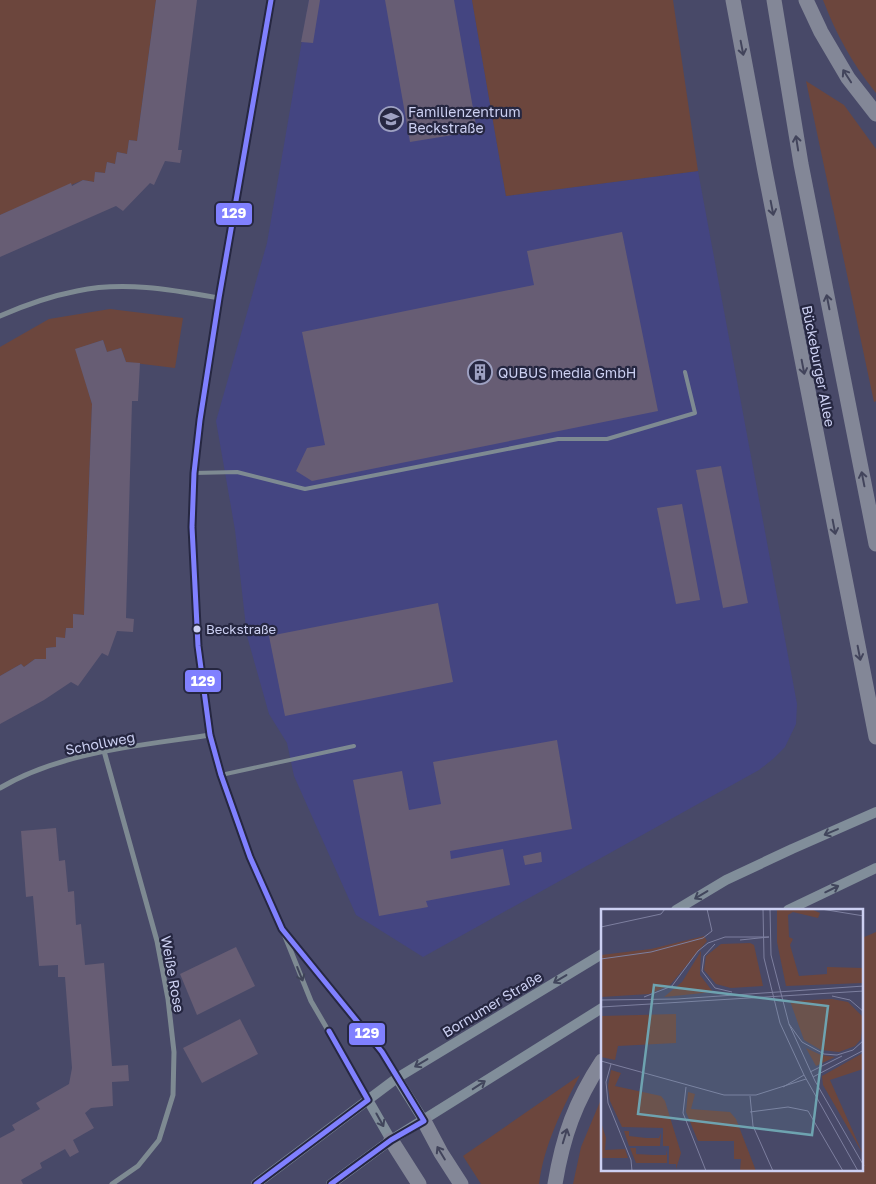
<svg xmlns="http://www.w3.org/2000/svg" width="876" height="1184" font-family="'Golos Text',sans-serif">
	<rect width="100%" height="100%" fill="#484968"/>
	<polygon fill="#444581" points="309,0 472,0 506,196 698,171 797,704 796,724 785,747 773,759 759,770 423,957 356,915 294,776 287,743 269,714 247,636 235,530 216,421 267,243"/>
	<g fill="#6c463d">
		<polygon points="0,0 156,0 137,141 129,140 127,154 117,152 115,164 107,162 105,173 96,172 94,182 83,180 0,215"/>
		<polygon points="472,0 673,0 698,171 506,196"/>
		<path d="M823 0H876V93C853 65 836 34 823 0Z"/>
		<polygon points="806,81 844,105 876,149 876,401 874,402"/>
		<polygon points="110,309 183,318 175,368 126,362 121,348 107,352 103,340 76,349 92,404 84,615 73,614 73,628 66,628 65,638 56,638 56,647 47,648 46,659 35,659 24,667 21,664 0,676 0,347 49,319"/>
		<polygon points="876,932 876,1184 573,1184 581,1147 602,1097 602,1170 862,1170 862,938"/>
		<path d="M580 1075C562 1109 544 1145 539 1184H481L463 1156Z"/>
	</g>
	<g fill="#675d74">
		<polygon points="156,0 197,0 178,150 182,150 180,163 165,161 154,185 150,183 123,211 116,206 0,257 0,215 71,183 72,186 83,180 94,182 95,172 105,173 107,162 115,164 117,152 127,154 129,140 137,141"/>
		<polygon points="309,0 320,0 313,43 301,42"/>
		<polygon points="385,0 454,0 477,131 410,142"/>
		<polygon points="622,232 658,411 312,481 296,471 307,448 325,445 302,332 534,285 527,251"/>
		<polygon points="103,340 107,352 121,348 126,362 140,363 138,401 132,401 126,618 134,619 133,632 117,631 108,656 102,653 78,686 71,682 44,700 0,724 0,676 21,664 24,667 35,659 46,659 46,648 56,647 56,637 65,638 66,628 73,628 73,614 84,615 92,404 75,349"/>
		<polygon points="721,466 748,603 723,608 696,470"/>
		<polygon points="682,504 700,600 676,604 657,508"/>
		<polygon points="438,603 453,682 285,716 269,636"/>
		<polygon points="557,740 572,829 450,851 451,859 503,849 510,885 426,901 428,907 379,916 353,780 402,771 409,810 441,804 433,762"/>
		<polygon points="56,828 59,861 65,860 68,892 74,891 76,925 81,924 85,965 104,963 112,1066 128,1065 129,1081 112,1082 113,1106 91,1108 85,1113 94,1128 73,1140 79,1152 70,1157 65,1149 40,1163 42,1168 21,1180 23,1184 0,1184 0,1138 15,1130 12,1125 40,1109 36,1103 69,1084 72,1068 65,977 58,977 58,965 39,966 33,896 26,897 21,831"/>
		<polygon points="541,852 542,862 525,865 523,856"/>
		<polygon points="236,947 255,986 197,1015 180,974"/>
		<polygon points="240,1019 258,1054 202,1083 183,1048"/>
	</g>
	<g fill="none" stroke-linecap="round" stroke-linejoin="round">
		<g stroke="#7e8a92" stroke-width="4">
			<polyline points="194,473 237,472 305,489 558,439 607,439 695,413 685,372"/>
			<polyline points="221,775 354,746"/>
		</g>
		<g stroke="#7e8a92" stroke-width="5">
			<polyline points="271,0 219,298 200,420 194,473 192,527 198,646 210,735 221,775 250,857 282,929 311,1001 368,1099"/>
			<path d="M0 316C25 305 51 296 77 291 124 281 173 290 219 298"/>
			<polyline points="104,751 157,941 168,999 174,1052 173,1095 159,1140 138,1166 112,1184"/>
			<path d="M0 788C63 751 139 746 210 735"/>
			<polyline points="286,934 382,1052 397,1078"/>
		</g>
		<g stroke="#818e9a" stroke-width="10">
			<polyline points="676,910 726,880 792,849 876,812"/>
			<polyline points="788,910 876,868"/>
			<polyline points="397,1078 424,1121"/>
			<polyline points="368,1100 391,1140"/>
			<polyline points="256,1184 397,1078 602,954"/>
			<polyline points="331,1184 391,1140 602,1008"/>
		</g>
		<g stroke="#838797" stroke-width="15">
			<polyline points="733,0 765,171 876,737"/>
			<polyline points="774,0 801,164 876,544"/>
			<polyline points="806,0 821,32 848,78 876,114"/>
			<polyline points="424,1121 441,1153 461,1184"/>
			<polyline points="391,1140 419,1184"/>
			<path d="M555 1184C563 1136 575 1102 602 1061"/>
		</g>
		<defs>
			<g id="bus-1">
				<polyline points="271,0 219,298 200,420 194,473 192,527 198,646 210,735 221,775 250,857 282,929 382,1052 424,1121 391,1140 331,1184"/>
				<polyline points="256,1184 368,1100 329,1031"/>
			</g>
		</defs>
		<use href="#bus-1" stroke="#262741" stroke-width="9"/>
		<use href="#bus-1" stroke="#8080ff" stroke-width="5"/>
	</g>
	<defs><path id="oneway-shaft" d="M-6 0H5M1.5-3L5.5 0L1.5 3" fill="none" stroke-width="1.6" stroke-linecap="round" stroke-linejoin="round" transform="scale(1.25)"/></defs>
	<g stroke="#42445b">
		<use href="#oneway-shaft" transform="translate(742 48) rotate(79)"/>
		<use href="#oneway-shaft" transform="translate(847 76) rotate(-123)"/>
		<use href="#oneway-shaft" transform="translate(797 143) rotate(-99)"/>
		<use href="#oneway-shaft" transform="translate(772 208) rotate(79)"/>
		<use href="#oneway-shaft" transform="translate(828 302) rotate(-101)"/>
		<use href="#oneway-shaft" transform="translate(803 367) rotate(79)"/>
		<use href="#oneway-shaft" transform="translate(863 479) rotate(-101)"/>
		<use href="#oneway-shaft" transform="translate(834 527) rotate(79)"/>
		<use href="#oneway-shaft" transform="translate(859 653) rotate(79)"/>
		<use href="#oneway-shaft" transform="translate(565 1136) rotate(-73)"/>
		<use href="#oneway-shaft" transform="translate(441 1153) rotate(-121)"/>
	</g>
	<g stroke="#41465c">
		<use href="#oneway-shaft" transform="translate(831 832) rotate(157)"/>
		<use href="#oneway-shaft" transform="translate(832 889) rotate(-26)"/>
		<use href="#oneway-shaft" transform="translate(701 895) rotate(149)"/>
		<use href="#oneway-shaft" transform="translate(560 979) rotate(149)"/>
		<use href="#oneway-shaft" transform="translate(421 1063) rotate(149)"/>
		<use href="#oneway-shaft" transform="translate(479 1085) rotate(-33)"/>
		<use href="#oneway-shaft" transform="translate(380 1120) rotate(61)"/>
	</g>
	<use stroke="#404559" href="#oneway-shaft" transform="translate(300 974) rotate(68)"/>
	<defs>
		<symbol id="school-ring" viewBox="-11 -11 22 22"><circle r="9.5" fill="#262741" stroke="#9ea1c2" stroke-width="1.5"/><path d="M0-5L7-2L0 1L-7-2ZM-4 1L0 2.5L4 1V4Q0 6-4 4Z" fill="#9ea1c2"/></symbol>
		<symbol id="building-ring" viewBox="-11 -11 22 22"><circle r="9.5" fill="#262741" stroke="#9ea1c2" stroke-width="1.5"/><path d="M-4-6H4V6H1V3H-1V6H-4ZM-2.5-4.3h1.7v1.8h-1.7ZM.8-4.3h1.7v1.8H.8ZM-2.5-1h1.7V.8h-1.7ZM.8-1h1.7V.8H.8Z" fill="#9ea1c2"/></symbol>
	</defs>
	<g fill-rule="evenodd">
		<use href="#school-ring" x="377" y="105" width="28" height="28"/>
		<use href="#building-ring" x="466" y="358" width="28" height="28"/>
	</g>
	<circle fill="#ccd0f2" stroke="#262741" stroke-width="2" cx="197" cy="629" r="4.5"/>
	<g text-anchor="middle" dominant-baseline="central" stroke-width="4.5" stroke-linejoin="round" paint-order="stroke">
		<g font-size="13" fill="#ccd0f2" stroke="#262741" text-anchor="start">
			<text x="206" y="629">Beckstraße</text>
		</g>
		<g font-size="14" fill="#ccd0f2" stroke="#262741" text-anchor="start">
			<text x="408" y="111">Familienzentrum<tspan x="408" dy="16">Beckstraße</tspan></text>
			<text x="498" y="372">QUBUS media GmbH</text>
		</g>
		<g font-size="14" fill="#ccd0f2" stroke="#262741">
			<text transform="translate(819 366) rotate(79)">Bückeburger Allee</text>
			<text transform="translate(100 743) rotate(-11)">Schollweg</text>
			<text transform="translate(173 974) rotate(80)">Weiße Rose</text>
			<text transform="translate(492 1004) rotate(-31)">Bornumer Straße</text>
		</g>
	</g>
	<g transform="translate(601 909)">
		<rect width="262" height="262" fill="#484968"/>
		<path d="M176 0H210L219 4 217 9 192 3 187 6 188 28 192 30 189 36 198 67 226 65V58L262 59V74L185 77 176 33ZM103 27 106 32 69 76 48 85 0 88V46L50 40ZM149 34 153 36 162 77 130 79 115 75 103 61 105 47 120 35ZM100 42 99 66 112 83 63 88 81 73ZM231 90 247 93 262 108 260 130 254 137 238 143 220 141 203 131 189 92ZM75 105V134L17 137 14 151 0 148V107ZM205 139 220 146 234 148 215 157ZM262 144V160L229 171 262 245 222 176 221 167ZM10 161 20 164 14 177 60 187 64 192 80 244 75 260V255H68V237H62V219L21 218 9 192 7 177ZM87 183 94 185 90 200 129 203 135 210 155 262H139L140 250H133V232H97L85 203ZM0 213 5 229 4 241 24 240 27 249H0ZM23 222H28V227L45 229H58L60 224 59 237H28ZM29 239H35V245L52 246H65L66 241V254H35Z" fill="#6c463d"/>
		<path fill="none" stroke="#7d7f9f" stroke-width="1" d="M162 0 163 49 179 114 203 166 257 262M169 0 170 46 188 115 214 172 263 257M220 0 263 7M0 18 60 5 64 0M139 31 168 28M114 35 103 47 101 62 114 79 131 83M0 50 50 43 102 29 111 22 106 0M231 87 249 91 263 103M43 88 71 77 97 42 107 34 124 28H168M0 91 76 90 263 77M0 98 263 82M188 115 201 133 223 145 236 146 252 141 263 131M0 152 123 186H155L205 170M10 155 5 173 7 194 30 251 31 262M209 163 241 147M212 168 263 141M85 178 82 204 105 262M182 178 203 166M149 187 152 217 172 262M149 203 187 198 207 202 242 262"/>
		<path fill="#6ea3b0" fill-opacity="0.15" stroke="#6ea3b0" stroke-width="2.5" d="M53 76 227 97 211 226 37 205Z"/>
		<rect width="262" height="262" fill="none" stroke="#ccd0f2" stroke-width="2.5"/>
	</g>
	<g stroke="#262741" stroke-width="2">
		<rect x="215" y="202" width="38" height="24" rx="5" fill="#8080ff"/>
		<rect x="184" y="669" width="38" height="24" rx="5" fill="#8080ff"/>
		<rect x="348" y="1022" width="38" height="24" rx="5" fill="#8080ff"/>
	</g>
	<g font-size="14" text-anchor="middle" font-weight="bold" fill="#fff">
		<text x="234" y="218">129</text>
		<text x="203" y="686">129</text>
		<text x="367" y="1038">129</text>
	</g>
</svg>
